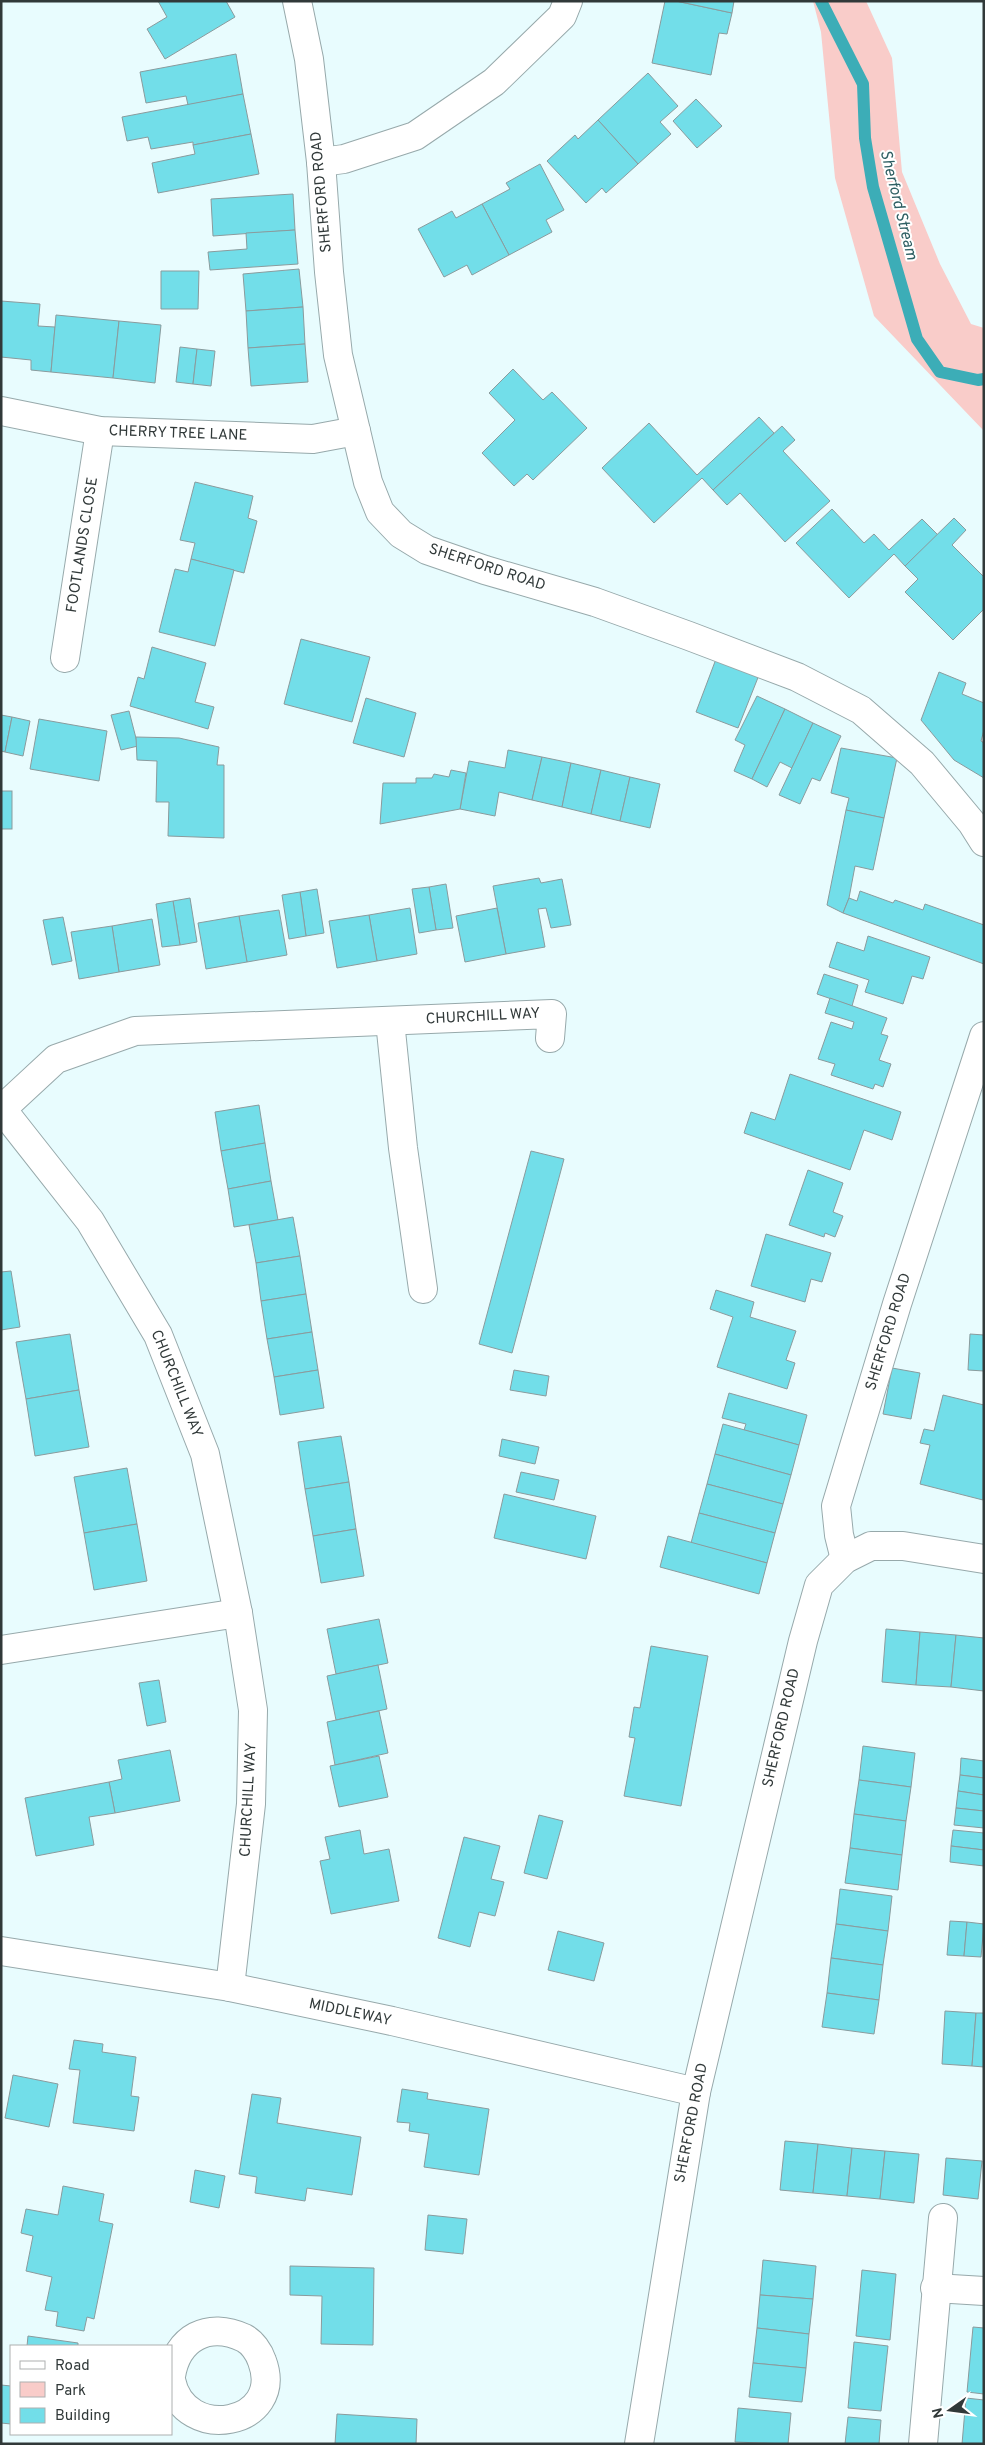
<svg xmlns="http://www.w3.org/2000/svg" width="985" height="2445" font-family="Overpass,sans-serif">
	<rect width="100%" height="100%" fill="#e8fcfe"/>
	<polygon fill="#f9ccc9" points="813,1 866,1 892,58 902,172 940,264 971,324 984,328 984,431 874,316 835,178 821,32"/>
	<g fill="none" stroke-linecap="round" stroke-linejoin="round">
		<polyline stroke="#3cadb7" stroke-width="12" points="821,1 863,84 865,138 873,187 917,339 940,372 978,380 984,379"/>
	</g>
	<g fill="#72dee9" stroke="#8a9b9d">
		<polygon points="158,1 226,1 235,17 165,59 147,29 167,17"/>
		<polygon points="665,1 676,1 732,13 727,34 719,33 711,75 652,63"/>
		<polygon points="676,1 734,1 732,13"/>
		<polygon points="236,54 243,94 188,105 186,96 146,103 140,72"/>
		<polygon points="648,73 678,106 660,122 671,134 638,164 598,120"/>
		<polygon points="243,94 251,134 193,145 193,142 151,149 148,137 127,141 122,117"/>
		<polygon points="696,99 722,126 697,148 673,121"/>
		<polygon points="598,120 638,164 606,193 602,188 586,203 547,161 575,135 578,139"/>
		<polygon points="251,134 259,174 158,193 152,163 195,154 193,145"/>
		<polygon points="540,164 564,210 546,220 552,232 509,255 482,204 510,189 506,183"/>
		<polygon points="293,194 295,230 213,236 211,199"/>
		<polygon points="482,204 509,255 472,275 467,265 444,277 418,229 452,211 456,218"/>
		<polygon points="295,230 298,264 210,270 208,252 247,249 246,233"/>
		<polygon points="299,269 303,307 246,311 243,274"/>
		<polygon points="161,271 199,271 198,309 161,309"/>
		<polygon points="1,301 40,304 38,326 55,327 51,372 31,370 31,360 1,357"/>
		<polygon points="303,307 305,344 248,348 246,311"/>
		<polygon points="56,315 119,321 113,378 51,372"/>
		<polygon points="119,321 161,325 155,383 113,378"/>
		<polygon points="305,344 308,382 251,386 248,348"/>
		<polygon points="180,347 197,349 193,384 176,382"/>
		<polygon points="197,349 215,351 211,386 193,384"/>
		<polygon points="513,369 543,400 552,392 587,428 533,480 527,474 514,486 482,453 515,420 489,393"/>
		<polygon points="759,417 774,433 713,490 702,478 654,523 602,468 649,423 697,475"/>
		<polygon points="782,426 795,440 783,451 830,501 785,542 740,493 727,505 713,490"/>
		<polygon points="195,482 253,496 248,518 257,521 244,573 191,559 195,543 180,540"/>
		<polygon points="832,509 864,543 874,534 889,550 922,519 938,535 905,566 894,554 849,598 796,543"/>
		<polygon points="954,518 966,530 952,545 984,577 984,609 953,640 905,592 918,579 905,566"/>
		<polygon points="191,559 234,570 215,646 159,632 175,569 188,572"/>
		<polygon points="301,639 370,657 352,722 284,704"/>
		<polygon points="152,647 206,663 195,702 214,707 208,729 130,706 138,677 144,679"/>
		<polygon points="716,659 759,675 738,728 696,712"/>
		<polygon points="939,672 966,683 962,694 984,703 984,730 981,741 984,743 984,778 954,760 921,720"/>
		<polygon points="757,696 785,709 752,779 734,771 745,745 735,740"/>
		<polygon points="366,698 416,713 404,757 353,743"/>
		<polygon points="785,709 813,723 792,768 780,762 767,787 752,779"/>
		<polygon points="129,711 138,746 121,750 111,715"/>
		<polygon points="1,715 12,717 5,752 1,751"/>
		<polygon points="12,717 30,721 23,756 5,752"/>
		<polygon points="39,719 107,731 99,781 30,769"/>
		<polygon points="813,723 841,736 820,781 812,778 800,804 779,795"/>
		<polygon points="136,737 179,738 219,747 217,765 224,765 224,838 168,836 169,802 156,802 157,761 137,760"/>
		<polygon points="841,748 897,758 884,818 846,810 849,798 831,793"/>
		<polygon points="508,750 542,757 532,800 499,792 495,816 460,809 469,761 505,768"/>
		<polygon points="542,757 571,763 562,807 532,800"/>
		<polygon points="571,763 601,770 591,814 562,807"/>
		<polygon points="451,770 466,773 460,809 380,824 383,783 416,783 416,778 432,778 434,774 449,777"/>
		<polygon points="601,770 630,777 620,821 591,814"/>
		<polygon points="630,777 660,784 650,828 620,821"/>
		<rect x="1" y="791" width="11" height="38"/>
		<polygon points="846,810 884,818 873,870 855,866 849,898 843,913 827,905"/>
		<polygon points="539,878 541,883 562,879 571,925 551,928 546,908 538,909 545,947 506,954 493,886"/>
		<polygon points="446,884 453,928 436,930 429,887"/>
		<polygon points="429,887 436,930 419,933 412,889"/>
		<polygon points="317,889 324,933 306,936 300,892"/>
		<polygon points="860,891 893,903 895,900 923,910 925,904 984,925 984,964 843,913 849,898 857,901"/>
		<polygon points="300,892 306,936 289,939 282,895"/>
		<polygon points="190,898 197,942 180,945 173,901"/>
		<polygon points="173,901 180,945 162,947 156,904"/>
		<polygon points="410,908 417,954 377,961 369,915"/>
		<polygon points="497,908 506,954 465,962 456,916"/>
		<polygon points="279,910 287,955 247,962 239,916"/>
		<polygon points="369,915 377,961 337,968 329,921"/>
		<polygon points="239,916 247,962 206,969 198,923"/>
		<polygon points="63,917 72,961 52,965 43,920"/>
		<polygon points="152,919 160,965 119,972 112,926"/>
		<polygon points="112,926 119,972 79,979 71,932"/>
		<polygon points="868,936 930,957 923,979 912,976 903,1004 865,992 869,980 829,967 837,942 864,951"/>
		<polygon points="824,974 858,985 852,1006 817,994"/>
		<polygon points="830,998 887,1018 881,1034 888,1036 879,1060 891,1064 883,1087 875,1084 873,1089 831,1075 835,1064 818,1059 831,1022 852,1029 854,1022 825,1013"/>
		<polygon points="790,1074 901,1112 892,1140 864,1130 850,1170 744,1133 751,1112 775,1120"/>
		<polygon points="259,1105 265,1143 221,1151 215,1112"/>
		<polygon points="265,1143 271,1181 228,1189 221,1151"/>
		<polygon points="531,1151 564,1159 512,1353 479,1344"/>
		<polygon points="808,1170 843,1183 833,1212 843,1216 835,1237 825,1233 824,1237 789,1225"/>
		<polygon points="271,1181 278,1220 234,1227 228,1189"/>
		<polygon points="293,1217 300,1256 256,1263 249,1225"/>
		<polygon points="766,1234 831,1253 822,1282 811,1279 805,1302 751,1286"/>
		<polygon points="300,1256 306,1294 261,1301 256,1263"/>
		<polygon points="11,1271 20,1327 1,1330 1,1272"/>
		<polygon points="716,1290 754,1302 750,1317 796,1331 786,1360 795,1363 787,1389 717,1367 733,1317 710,1309"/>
		<polygon points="306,1294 312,1332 267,1339 261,1301"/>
		<polygon points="312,1332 318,1370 274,1377 267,1339"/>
		<polygon points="70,1334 79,1390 26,1399 16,1342"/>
		<polygon points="970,1334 984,1335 984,1371 968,1370"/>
		<polygon points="892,1368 920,1373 911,1419 883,1414"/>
		<polygon points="318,1370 324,1408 280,1415 274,1377"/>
		<polygon points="514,1370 549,1376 546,1396 510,1390"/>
		<polygon points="79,1390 89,1447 35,1456 26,1399"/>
		<polygon points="729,1393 807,1415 799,1445 744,1430 746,1424 722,1418"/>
		<polygon points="943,1395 984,1405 983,1500 920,1484 930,1445 920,1443 924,1429 934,1431"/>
		<polygon points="723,1424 799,1445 791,1475 715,1454"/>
		<polygon points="341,1436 349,1482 305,1489 298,1442"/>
		<polygon points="502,1439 539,1447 535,1464 499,1456"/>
		<polygon points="715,1454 791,1475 783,1504 707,1484"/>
		<polygon points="127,1468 137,1524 84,1533 74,1477"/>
		<polygon points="521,1472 559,1480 554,1500 516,1492"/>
		<polygon points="349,1482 356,1529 313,1536 305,1489"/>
		<polygon points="707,1484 783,1504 775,1533 699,1513"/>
		<polygon points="504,1494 596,1516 586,1559 494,1538"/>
		<polygon points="699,1513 775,1533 767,1563 691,1543"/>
		<polygon points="137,1524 147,1581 94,1590 84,1533"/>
		<polygon points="356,1529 364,1576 321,1583 313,1536"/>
		<polygon points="668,1536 767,1563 759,1594 660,1567"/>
		<polygon points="379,1619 388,1663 336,1674 327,1629"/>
		<polygon points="886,1629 920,1632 916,1685 882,1682"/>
		<polygon points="920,1632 956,1635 951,1687 916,1685"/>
		<polygon points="956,1635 984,1638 984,1691 951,1687"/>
		<polygon points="651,1646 708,1656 681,1806 624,1796 635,1738 629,1737 634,1707 640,1708"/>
		<polygon points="378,1665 387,1709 336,1720 327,1676"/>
		<polygon points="159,1680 166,1722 147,1726 139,1683"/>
		<polygon points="379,1711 388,1753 335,1765 327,1722"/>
		<polygon points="863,1746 915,1753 911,1787 859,1780"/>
		<polygon points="170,1750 180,1801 115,1813 109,1782 122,1779 118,1760"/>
		<polygon points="379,1756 388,1797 339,1807 330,1766"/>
		<polygon points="961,1758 984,1761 984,1778 960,1775"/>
		<polygon points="960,1775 984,1778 984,1795 958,1791"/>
		<polygon points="859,1780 911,1787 906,1821 854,1814"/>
		<polygon points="109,1782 115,1813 89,1817 94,1845 36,1856 25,1798"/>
		<polygon points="958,1791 984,1795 984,1811 956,1808"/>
		<polygon points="956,1808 984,1811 984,1828 954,1825"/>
		<polygon points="854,1814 906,1821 902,1855 850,1848"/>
		<polygon points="539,1815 563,1821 547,1879 524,1873"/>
		<polygon points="360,1830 364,1854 389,1849 399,1901 331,1914 320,1861 330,1859 325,1837"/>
		<polygon points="953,1830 984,1833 984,1850 951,1846"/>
		<polygon points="464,1837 500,1846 491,1879 504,1882 495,1916 479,1912 470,1947 438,1938"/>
		<polygon points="951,1846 984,1850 984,1866 950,1862"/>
		<polygon points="850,1848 902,1855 898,1890 845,1883"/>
		<polygon points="840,1889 892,1896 888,1931 836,1924"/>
		<polygon points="950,1921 967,1922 964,1956 947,1955"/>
		<polygon points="967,1922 984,1924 981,1957 964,1956"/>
		<polygon points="836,1924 888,1931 883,1965 831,1958"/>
		<polygon points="558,1931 604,1943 594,1981 548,1970"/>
		<polygon points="831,1958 883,1965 879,2000 827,1993"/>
		<polygon points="827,1993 879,2000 874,2034 822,2027"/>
		<polygon points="945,2011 976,2013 972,2066 942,2064"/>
		<polygon points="976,2013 984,2013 984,2067 972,2066"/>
		<polygon points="74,2040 103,2044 102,2052 136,2057 131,2096 139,2097 134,2131 73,2123 80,2070 69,2069"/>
		<polygon points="13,2075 58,2084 49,2127 5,2118"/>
		<polygon points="402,2089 428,2093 427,2099 489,2109 479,2175 424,2167 429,2134 409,2131 410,2123 397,2122"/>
		<polygon points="252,2094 281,2098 277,2123 361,2137 352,2195 307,2188 305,2201 255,2193 257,2177 239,2174"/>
		<polygon points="785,2141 818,2144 813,2193 780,2190"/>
		<polygon points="818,2144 852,2148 847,2196 813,2193"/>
		<polygon points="852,2148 885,2151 880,2199 847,2196"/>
		<polygon points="885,2151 919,2154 914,2203 880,2199"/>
		<polygon points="946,2158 982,2161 978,2199 943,2195"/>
		<polygon points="195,2170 225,2176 219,2208 190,2202"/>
		<polygon points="63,2186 104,2194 99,2221 113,2224 94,2319 87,2317 84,2331 56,2326 58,2312 45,2310 52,2277 26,2271 33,2236 21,2233 26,2209 58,2215"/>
		<polygon points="428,2215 467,2219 463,2254 425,2250"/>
		<polygon points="763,2260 816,2266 813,2299 760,2295"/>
		<polygon points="290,2266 374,2268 373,2345 321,2344 322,2296 290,2295"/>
		<polygon points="862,2270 896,2274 890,2340 856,2336"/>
		<polygon points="760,2295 813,2299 809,2334 757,2328"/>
		<polygon points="973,2327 984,2328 984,2394 967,2392"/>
		<polygon points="757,2328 809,2334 806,2368 753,2363"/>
		<polygon points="28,2336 78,2343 78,2346 27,2346"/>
		<polygon points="854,2342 888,2346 881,2411 848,2408"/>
		<polygon points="753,2363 806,2368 802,2402 749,2397"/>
		<polygon points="1,2385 11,2386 11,2424 1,2423"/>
		<polygon points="966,2398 984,2400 984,2444 962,2444"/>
		<polygon points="738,2408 791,2413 788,2444 735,2442"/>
		<polygon points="337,2414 417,2419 416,2444 335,2444"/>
		<polygon points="848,2417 881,2420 879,2444 845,2444"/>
	</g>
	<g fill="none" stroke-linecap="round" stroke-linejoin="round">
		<defs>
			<g id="street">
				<polyline points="297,1 309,59 321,162 329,272 338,355 368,482 380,512 401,534 427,550 485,570 595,602 689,636 797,677 861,710 922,763 972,823 984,842"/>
				<polyline points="321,162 344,159 415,136 494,82 562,16 568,1"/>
				<polyline points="1,411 100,431 313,439 356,431"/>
				<polyline points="65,658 100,431"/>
				<polyline points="390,1021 403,1148 423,1289"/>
				<polyline points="1,1108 90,1221 158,1335 205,1454 238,1613 253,1710 251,1804 230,1987"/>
				<polyline points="2,1109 56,1059 135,1031 552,1014 550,1038"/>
				<polyline points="845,1559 839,1535 836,1506 897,1304 984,1036"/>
				<polyline points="1,1650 238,1613"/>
				<polyline points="1,1951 230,1987 392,2021 696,2092"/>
				<polyline points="935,2288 984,2291"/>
				<path d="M171 2376C177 2338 208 2321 244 2338 252 2342 259 2352 262 2361 286 2425 184 2445 171 2380"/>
				<polyline points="639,2444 696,2092 803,1641 819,1585 845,1559 871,1546 903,1546 984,1559"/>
				<polyline points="923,2444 943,2218"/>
			</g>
		</defs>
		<use href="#street" stroke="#97a9ab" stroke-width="30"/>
		<use href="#street" stroke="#fff" stroke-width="28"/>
	</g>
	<g text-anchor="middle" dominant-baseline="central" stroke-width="4" stroke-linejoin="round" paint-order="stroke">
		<g font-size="15" fill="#313939" stroke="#fff">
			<text transform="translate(322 192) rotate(-95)">SHERFORD ROAD</text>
			<text transform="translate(178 434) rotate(2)">CHERRY TREE LANE</text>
			<text transform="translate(83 545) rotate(-81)">FOOTLANDS CLOSE</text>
			<text transform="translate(487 568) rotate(18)">SHERFORD ROAD</text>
			<text transform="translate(483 1017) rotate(-3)">CHURCHILL WAY</text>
			<text transform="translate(889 1332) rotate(-73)">SHERFORD ROAD</text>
			<text transform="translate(176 1384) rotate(68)">CHURCHILL WAY</text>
			<text transform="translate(782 1728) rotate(-77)">SHERFORD ROAD</text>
			<text transform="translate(249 1800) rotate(-87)">CHURCHILL WAY</text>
			<text transform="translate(350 2013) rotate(12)">MIDDLEWAY</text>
			<text transform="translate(692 2123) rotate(-79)">SHERFORD ROAD</text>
		</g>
		<g font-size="16" font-style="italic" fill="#2f5f63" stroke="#fff">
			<text transform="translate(898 205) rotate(76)">Sherford Stream</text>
		</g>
	</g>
	<rect width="985" height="2445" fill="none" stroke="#313939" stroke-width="5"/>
	<rect x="10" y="2345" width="162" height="90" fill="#ffffff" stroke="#adb0b0"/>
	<rect x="20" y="2361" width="25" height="8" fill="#ffffff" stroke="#adb0b0"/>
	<text x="55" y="2370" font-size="15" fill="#313939">Road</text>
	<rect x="20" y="2382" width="25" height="15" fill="#f9ccc9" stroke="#adb0b0"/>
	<text x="55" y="2395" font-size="15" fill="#313939">Park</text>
	<rect x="20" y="2408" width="25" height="15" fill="#72dee9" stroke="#adb0b0"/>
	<text x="55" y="2420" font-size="15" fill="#313939">Building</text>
	<g transform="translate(950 2410) rotate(256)" stroke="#ffffff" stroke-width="4" paint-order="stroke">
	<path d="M0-4L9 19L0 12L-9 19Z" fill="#313939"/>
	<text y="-8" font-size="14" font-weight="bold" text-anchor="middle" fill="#313939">N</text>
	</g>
</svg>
